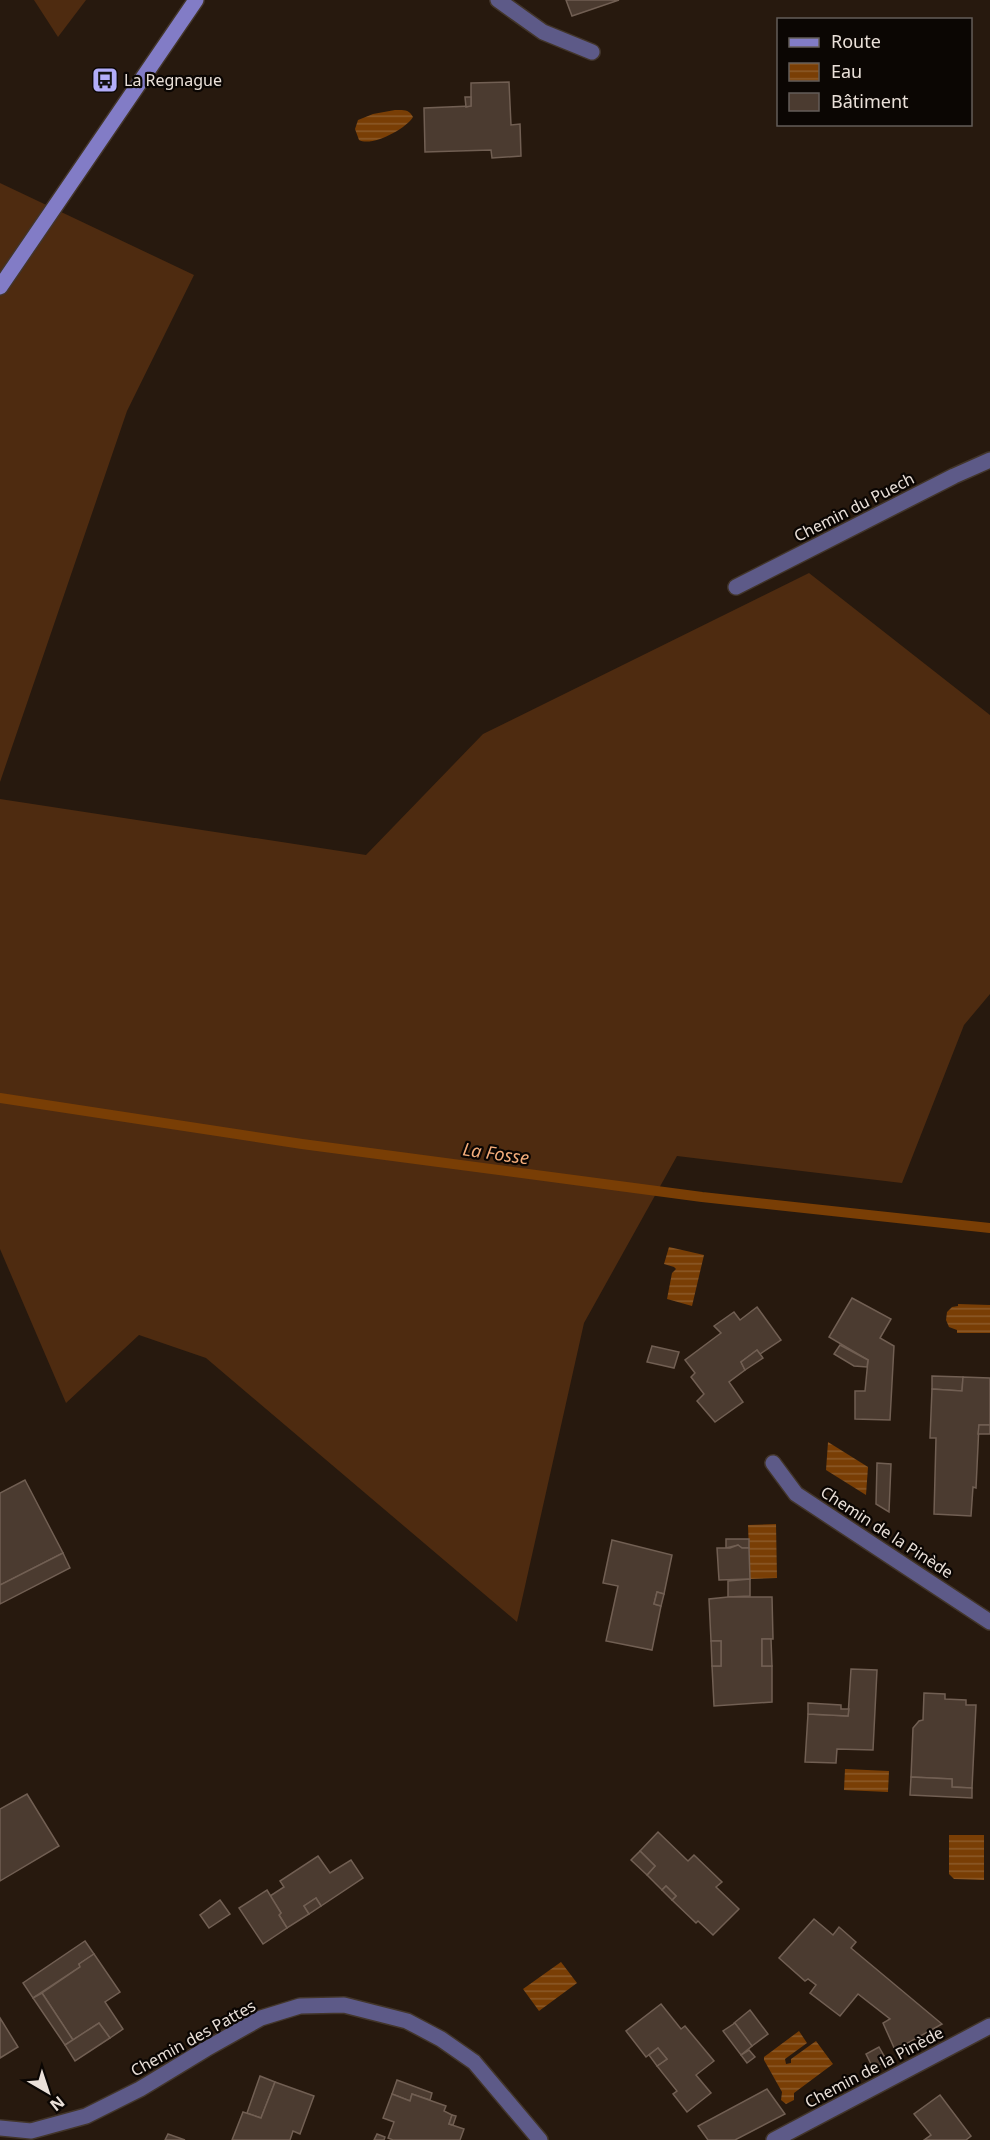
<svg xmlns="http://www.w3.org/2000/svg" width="990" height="2140" font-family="'Noto Sans',sans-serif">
	<defs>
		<pattern id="water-rules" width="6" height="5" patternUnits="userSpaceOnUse" patternTransform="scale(1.5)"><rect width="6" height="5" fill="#793e05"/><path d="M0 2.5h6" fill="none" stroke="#8c5a29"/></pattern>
	</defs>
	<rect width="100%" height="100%" fill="#27190e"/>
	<g fill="#4e2b10">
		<polygon points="34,0 86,0 58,37"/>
		<polygon points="0,183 194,275 127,411 0,782"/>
		<polygon points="809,573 990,715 990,994 964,1025 902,1183 677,1156 584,1323 517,1622 206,1358 139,1335 66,1403 0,1249 0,799 366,855 483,734"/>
	</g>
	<g fill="url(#water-rules)">
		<path d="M395 110C403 110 409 109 413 117 406 129 372 147 359 140L355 129 358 120 373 114Z"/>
		<polygon points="669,1247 704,1255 692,1306 667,1299 672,1273 676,1269 674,1267 664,1264"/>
		<polygon points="958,1304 990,1305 990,1333 957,1333 957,1330 949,1327 946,1320 947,1312 952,1307 958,1306"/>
		<polygon points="828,1442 868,1467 866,1495 826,1470"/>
		<polygon points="776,1524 777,1578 750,1579 748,1525"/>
		<polygon points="845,1769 889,1771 888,1792 844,1790"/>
		<polygon points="949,1835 984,1835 984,1880 954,1879 949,1874"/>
		<polygon points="561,1962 577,1983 539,2011 523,1989"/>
		<polygon points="799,2031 807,2043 785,2059 786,2064 791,2063 791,2059 816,2041 833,2064 794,2093 794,2100 786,2104 781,2100 782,2092 764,2060 764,2057"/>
	</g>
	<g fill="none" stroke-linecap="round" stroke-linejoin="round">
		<polyline stroke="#793e05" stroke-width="10" points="0,1098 302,1144 702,1197 990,1228"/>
	</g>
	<g fill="#4b3b30" stroke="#715f53" stroke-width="1.5">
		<polygon points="566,0 619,0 572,16"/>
		<polygon points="509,82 511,125 520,124 521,156 492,158 491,150 425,152 424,108 471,106 471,83"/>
		<polygon points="465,97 471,97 471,106 466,107"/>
		<polygon points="852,1298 891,1319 880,1338 894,1346 890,1420 855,1419 855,1391 865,1391 868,1360 829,1337"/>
		<polygon points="757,1307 781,1340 760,1354 757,1350 741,1362 745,1370 729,1382 743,1402 715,1422 697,1401 704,1394 691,1377 695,1373 685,1360 721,1333 714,1326 734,1312 740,1320"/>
		<polygon points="840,1345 868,1360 867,1367 854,1366 834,1354"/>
		<polygon points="652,1346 679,1352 674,1368 647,1362"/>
		<polygon points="757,1350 763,1358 745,1370 741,1362"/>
		<polygon points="932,1376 963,1377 962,1391 932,1389"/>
		<polygon points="963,1377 990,1378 990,1425 979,1425 976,1488 973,1487 971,1516 934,1514 936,1438 930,1438 932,1389 962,1391"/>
		<polygon points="979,1425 990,1425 990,1434 978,1434"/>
		<polygon points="877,1463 891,1464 889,1512 876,1504"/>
		<polygon points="25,1480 63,1553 0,1585 0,1493"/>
		<polygon points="726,1539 749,1539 749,1548 742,1548 738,1545 726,1548"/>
		<polygon points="612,1540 672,1555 664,1594 657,1592 654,1604 661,1606 652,1650 606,1641 618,1586 603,1583"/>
		<polygon points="738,1545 742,1548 749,1548 750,1579 719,1580 717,1548 730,1548"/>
		<polygon points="63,1553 70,1568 0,1604 0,1585"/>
		<polygon points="750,1579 750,1596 728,1597 728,1581"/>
		<polygon points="657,1592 664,1594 661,1606 654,1604"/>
		<polygon points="728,1597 772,1597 773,1639 762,1639 762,1666 772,1666 772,1702 714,1706 712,1666 721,1666 721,1641 711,1641 709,1599"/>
		<polygon points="762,1639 771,1639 772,1666 762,1666"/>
		<polygon points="711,1641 721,1641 721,1666 712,1666"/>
		<polygon points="851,1669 877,1670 873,1750 837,1749 836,1763 805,1762 808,1714 848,1716"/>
		<polygon points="924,1693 945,1694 945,1699 966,1700 966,1705 976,1705 972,1788 952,1787 952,1779 911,1777 913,1728 919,1721 923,1720"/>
		<polygon points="808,1703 841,1705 841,1709 849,1709 848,1716 808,1714"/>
		<polygon points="911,1777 952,1779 952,1787 972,1788 972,1798 910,1795"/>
		<polygon points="27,1794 59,1846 0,1881 0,1809"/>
		<polygon points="658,1832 688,1861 694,1855 722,1882 716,1887 739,1909 713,1935 698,1921 696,1923 672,1900 676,1896 666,1886 662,1890 647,1875 655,1866 640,1851"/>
		<polygon points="640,1851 655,1866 647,1875 631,1860"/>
		<polygon points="318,1856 330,1873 351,1860 363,1878 321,1906 316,1898 304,1906 309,1914 287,1928 279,1915 281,1913 270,1896 284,1887 280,1881"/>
		<polygon points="666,1886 676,1896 672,1900 662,1890"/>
		<polygon points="267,1890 281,1913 279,1915 287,1928 263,1944 239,1908"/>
		<polygon points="316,1898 321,1906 309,1914 304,1906"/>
		<polygon points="220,1900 230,1914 209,1928 200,1915"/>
		<polygon points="814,1919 833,1935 839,1927 856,1942 851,1948 942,2024 895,2050 883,2023 890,2019 858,1994 840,2016 810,1993 816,1985 808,1979 805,1981 779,1958"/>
		<polygon points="85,1941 94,1954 79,1964 80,1967 33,1998 23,1983"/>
		<polygon points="94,1954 120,1992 105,2002 123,2029 110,2038 99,2023 73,2040 42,1993 80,1967 79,1964"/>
		<polygon points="42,1993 73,2040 65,2045 33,1998"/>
		<polygon points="661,2004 681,2029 685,2026 714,2061 696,2075 711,2093 687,2112 673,2094 677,2091 657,2066 667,2059 658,2048 646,2057 626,2031"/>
		<polygon points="750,2010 768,2034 752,2046 734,2023"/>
		<polygon points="0,2018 18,2047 0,2058"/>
		<polygon points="99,2023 110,2038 75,2061 65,2045"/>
		<polygon points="735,2023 752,2046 741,2055 723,2031"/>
		<polygon points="879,2047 887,2061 873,2068 866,2054"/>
		<polygon points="658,2048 667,2059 657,2066 649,2055"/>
		<polygon points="749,2050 755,2057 747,2063 741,2055"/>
		<polygon points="260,2076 275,2082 261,2118 247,2113"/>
		<polygon points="397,2080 432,2093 430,2100 412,2094 410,2101 392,2094"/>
		<polygon points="275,2082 314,2096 300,2134 293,2131 290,2140 232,2140 243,2112 261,2118"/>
		<polygon points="767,2089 785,2114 735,2140 708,2140 698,2126"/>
		<polygon points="392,2094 410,2101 412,2094 446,2106 444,2111 452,2115 449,2124 464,2129 460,2140 393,2140 388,2138 394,2122 383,2118"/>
		<polygon points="940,2095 971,2136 966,2140 924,2140 931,2135 914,2114"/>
		<polygon points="452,2115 456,2116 453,2125 449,2124"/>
		<polygon points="168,2134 185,2140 165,2140"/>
		<polygon points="377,2134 385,2137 384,2140 374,2140"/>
	</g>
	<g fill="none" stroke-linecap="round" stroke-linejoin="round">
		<defs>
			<polyline id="lane" points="498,0 543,32 592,52"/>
			<g id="street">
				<polyline points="736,587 954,476 990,460"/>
				<polyline points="773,1463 796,1494 990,1622"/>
				<polyline points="0,2128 31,2131 86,2116 140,2089 206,2049 261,2018 300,2006 344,2005 407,2021 441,2039 474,2062 540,2140"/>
				<polyline points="774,2140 990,2026"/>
			</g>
			<polyline id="secondary" points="0,287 196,0"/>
		</defs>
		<use href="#lane" stroke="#42352a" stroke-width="18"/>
		<use href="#street" stroke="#42352a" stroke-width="18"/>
		<use href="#secondary" stroke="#42352a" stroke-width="18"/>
		<use href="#lane" stroke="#5d5a88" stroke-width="15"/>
		<use href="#street" stroke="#5d5a88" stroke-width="15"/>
		<use href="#secondary" stroke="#827cc6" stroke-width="15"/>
	</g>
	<defs>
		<symbol id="bus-square" viewBox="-11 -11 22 22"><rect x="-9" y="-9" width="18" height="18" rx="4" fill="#b2adf9" stroke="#0b0603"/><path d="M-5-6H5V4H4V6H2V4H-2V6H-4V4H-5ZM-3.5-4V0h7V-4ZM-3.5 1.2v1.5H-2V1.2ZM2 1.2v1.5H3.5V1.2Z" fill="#111"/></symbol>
	</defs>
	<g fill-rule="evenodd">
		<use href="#bus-square" x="90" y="65" width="30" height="30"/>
	</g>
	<g text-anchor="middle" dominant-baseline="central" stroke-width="4.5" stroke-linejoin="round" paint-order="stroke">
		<g font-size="16" fill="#eae0d9" stroke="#0b0603" text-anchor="start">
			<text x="124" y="80">La Regnague</text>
		</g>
		<g font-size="16" fill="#eae0d9" stroke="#0b0603">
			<text transform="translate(854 507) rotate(-27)">Chemin du Puech</text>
			<text transform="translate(887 1532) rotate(33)">Chemin de la Pinède</text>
			<text transform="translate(193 2038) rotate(-29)">Chemin des Pattes</text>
			<text transform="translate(874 2067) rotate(-28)">Chemin de la Pinède</text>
		</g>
		<g font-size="18" font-style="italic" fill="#f4ad7b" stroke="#0b0603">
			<text transform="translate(496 1153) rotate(8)">La Fosse</text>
		</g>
	</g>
	<rect x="777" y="18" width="195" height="108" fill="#0b0603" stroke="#645d59" stroke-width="1.5"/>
	<rect x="789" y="38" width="30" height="9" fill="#827cc6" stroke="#645d59" stroke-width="1.5"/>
	<text x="831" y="48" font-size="18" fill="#eae0d9">Route</text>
	<rect x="789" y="63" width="30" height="18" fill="url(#water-rules)" stroke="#645d59" stroke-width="1.5"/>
	<text x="831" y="78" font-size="18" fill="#eae0d9">Eau</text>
	<rect x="789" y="93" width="30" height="18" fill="#4b3b30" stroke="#645d59" stroke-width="1.5"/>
	<text x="831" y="108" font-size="18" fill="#eae0d9">Bâtiment</text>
	<g transform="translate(48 2092) rotate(141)" stroke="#0b0603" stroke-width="4.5" paint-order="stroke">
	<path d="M0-4.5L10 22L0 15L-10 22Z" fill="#eae0d9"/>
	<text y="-9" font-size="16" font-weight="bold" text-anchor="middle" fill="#eae0d9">N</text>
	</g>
</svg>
